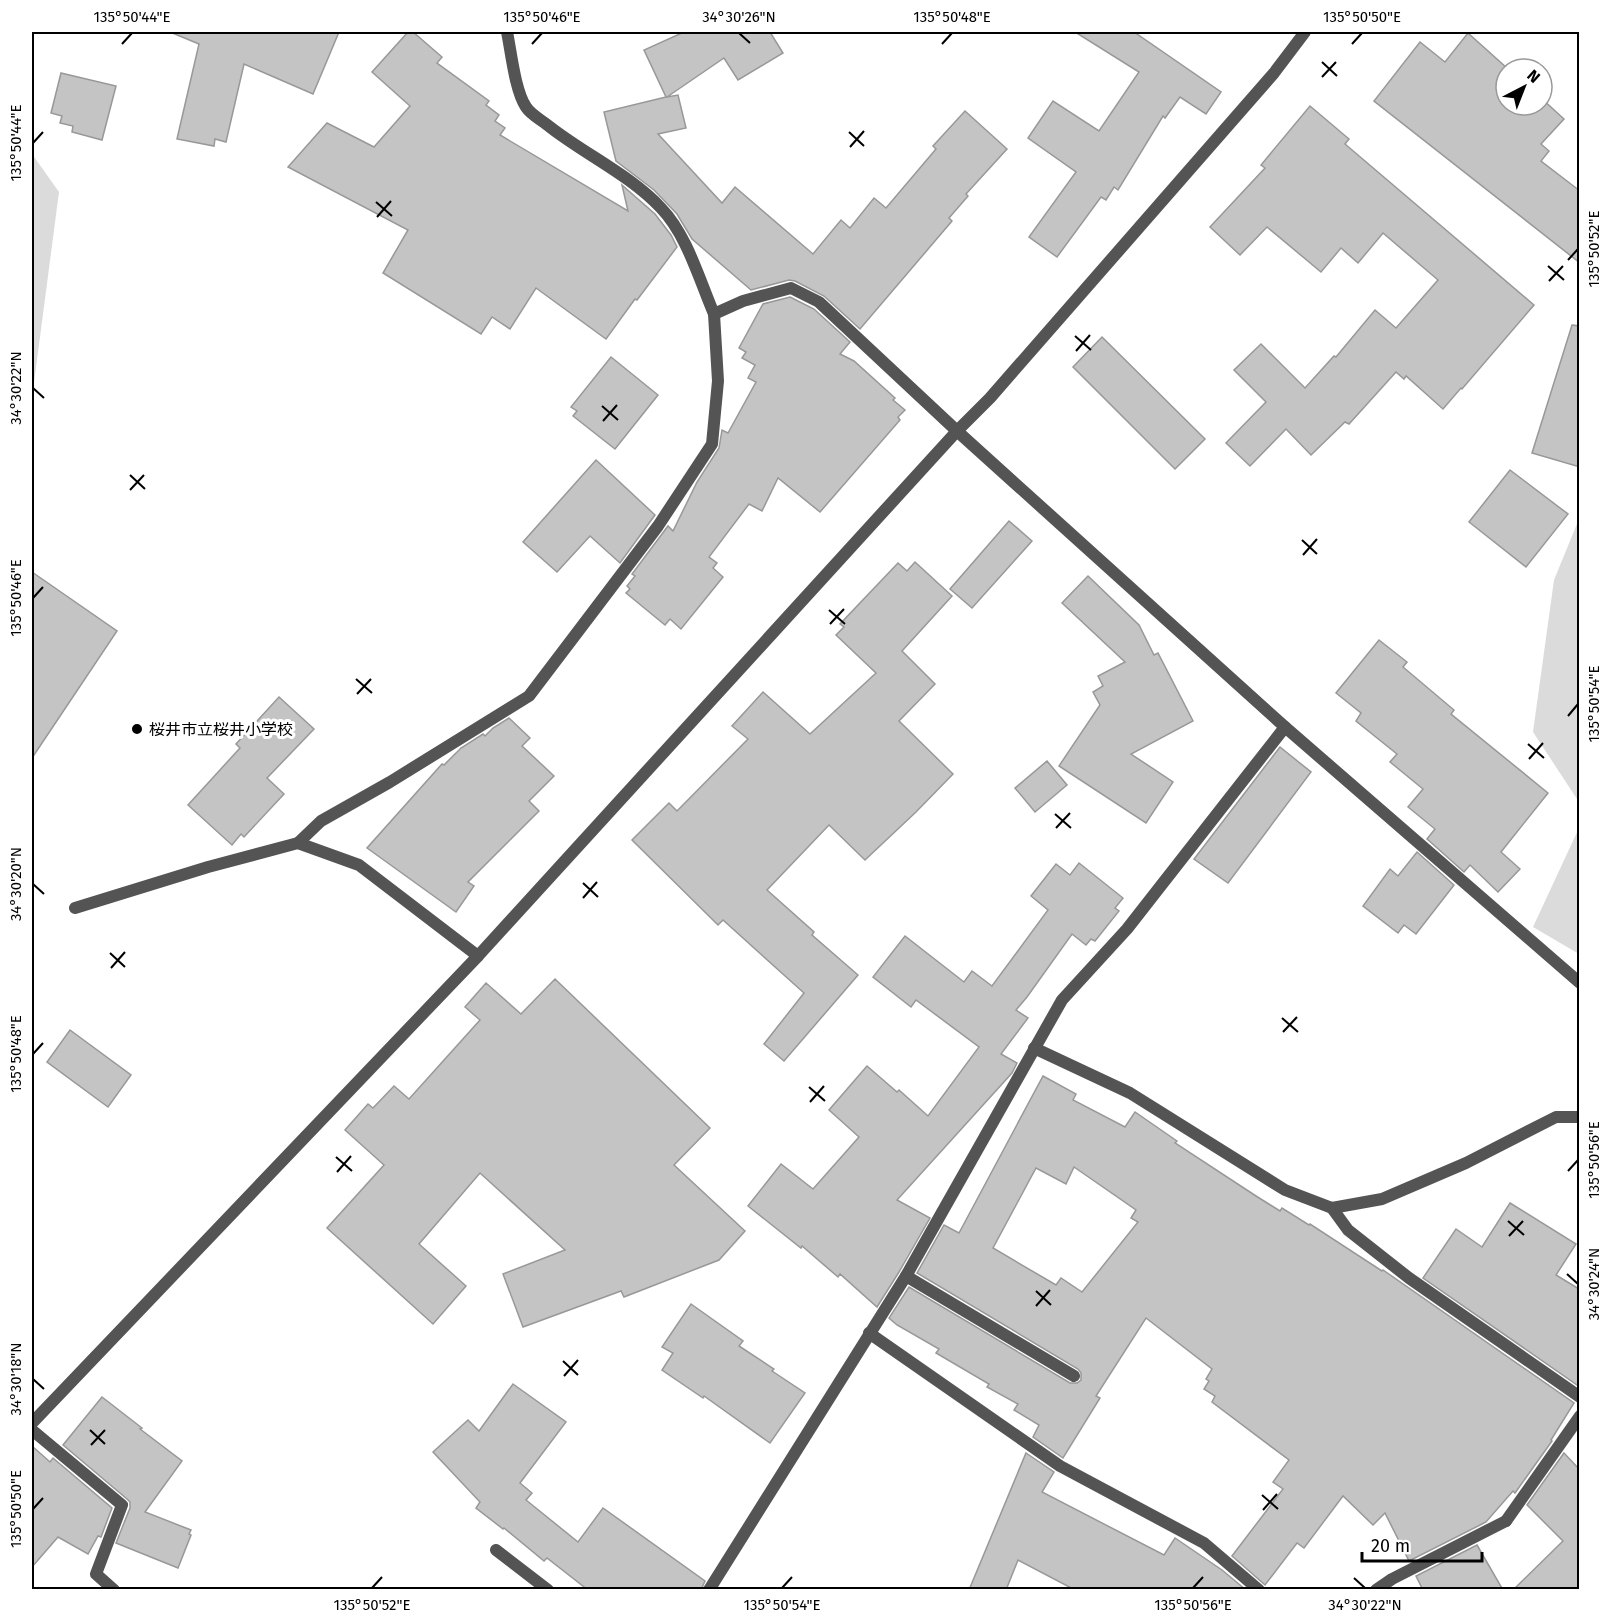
<svg xmlns="http://www.w3.org/2000/svg" width="1611" height="1621" font-family="'Fira Sans','Noto Sans JP',sans-serif">
	<rect width="100%" height="100%" fill="#fff"/>
	<g fill="#dbdbdb">
		<polygon points="32,154 59,192 32,398"/>
		<polygon points="1579,519 1579,802 1533,732 1554,580"/>
		<polygon points="1579,828 1579,954 1533,927"/>
	</g>
	<g fill="#c4c4c4" stroke="#989898" stroke-width="1.5" fill-rule="evenodd">
		<polygon points="170,32 339,32 313,94 244,64 226,142 215,139 214,146 177,139 199,44"/>
		<polygon points="408,32 413,32 442,57 437,63 489,101 486,105 499,115 495,121 505,128 500,135 628,211 622,185 655,214 671,235 677,247 637,300 635,299 606,339 536,288 510,329 492,317 481,334 383,273 408,230 288,167 327,123 374,147 410,106 372,72"/>
		<polygon points="684,32 770,32 783,53 738,80 724,58 667,97 678,95 686,128 658,134 722,203 735,187 813,254 841,220 850,228 874,198 886,208 936,149 933,146 965,111 1007,149 966,194 968,196 949,218 952,221 860,329 824,296 795,281 789,280 751,290 692,239 677,214 654,190 616,161 604,112 666,97 644,50"/>
		<polygon points="1075,32 1134,32 1221,92 1206,114 1180,97 1165,118 1163,116 1118,190 1114,187 1106,200 1101,197 1057,257 1029,237 1076,172 1028,138 1053,101 1099,131 1139,72"/>
		<polygon points="1468,33 1508,69 1506,69 1506,105 1542,105 1542,99 1564,119 1541,144 1549,151 1541,161 1580,191 1580,263 1374,101 1420,42 1445,62"/>
		<polygon points="61,73 116,86 102,140 72,132 73,126 60,123 62,116 51,113"/>
		<polygon points="1310,106 1349,139 1345,144 1534,305 1462,389 1461,388 1443,409 1406,376 1404,379 1396,372 1349,424 1345,422 1311,455 1286,429 1250,466 1226,443 1266,402 1234,370 1261,344 1305,388 1334,356 1336,357 1375,310 1396,328 1438,280 1383,233 1358,263 1341,248 1321,272 1267,227 1240,255 1210,227 1265,168 1261,165"/>
		<polygon points="790,297 814,309 850,342 840,354 854,361 895,398 893,400 905,410 898,417 900,420 820,512 778,478 762,511 749,504 709,557 717,563 713,568 723,577 681,629 670,619 665,625 626,593 630,589 627,586 635,576 632,574 668,526 673,531 697,482 719,448 722,430 728,433 756,382 748,378 755,365 742,358 746,352 739,348 763,304"/>
		<polygon points="1572,325 1580,326 1580,467 1532,453"/>
		<polygon points="1102,337 1205,439 1175,469 1073,367"/>
		<polygon points="611,357 658,395 615,449 573,416 577,411 571,407"/>
		<polygon points="596,460 655,515 620,563 590,536 557,572 523,542"/>
		<polygon points="1510,470 1568,514 1526,567 1469,522"/>
		<polygon points="1009,521 1032,541 972,608 950,589"/>
		<polygon points="915,562 952,596 902,651 935,684 899,721 953,774 916,812 865,860 829,825 767,890 814,932 812,935 858,975 784,1061 764,1044 804,993 723,920 718,925 632,840 669,803 677,811 748,739 732,726 763,692 810,734 876,673 836,635 844,627 840,624 898,563 907,571"/>
		<polygon points="32,572 117,631 32,758"/>
		<polygon points="1088,576 1139,625 1154,655 1158,653 1193,721 1131,754 1173,782 1146,823 1059,766 1100,705 1093,692 1103,686 1098,676 1125,662 1062,603"/>
		<polygon points="1379,640 1407,662 1403,667 1454,710 1451,714 1548,793 1501,852 1520,869 1498,892 1470,865 1464,872 1427,839 1435,829 1408,807 1423,789 1390,762 1397,754 1356,721 1361,713 1336,693"/>
		<polygon points="279,697 314,729 267,778 284,794 244,837 241,834 232,845 188,805 240,748 236,744"/>
		<polygon points="509,718 530,738 522,746 554,776 529,801 539,811 468,882 474,886 456,912 367,848 442,764 444,765 461,748 483,734 485,736 493,728"/>
		<polygon points="1280,747 1311,772 1228,883 1194,859"/>
		<polygon points="1047,761 1067,785 1035,812 1015,788"/>
		<polygon points="1417,852 1454,885 1416,934 1404,925 1398,933 1363,906 1390,869 1398,876"/>
		<polygon points="1079,863 1123,898 1115,908 1119,911 1095,941 1091,939 1086,945 1072,934 1027,997 1016,1010 1028,1018 1001,1054 1017,1063 1012,1073 897,1200 930,1218 899,1272 877,1307 840,1274 838,1277 802,1246 801,1248 748,1206 781,1164 813,1189 859,1137 829,1110 867,1066 897,1092 899,1090 928,1116 979,1047 916,1000 911,1007 873,977 905,936 964,982 972,971 992,986 1048,910 1031,896 1056,864 1070,875"/>
		<polygon points="555,979 710,1128 674,1165 745,1231 719,1260 624,1297 621,1291 523,1327 503,1274 565,1250 480,1173 419,1244 466,1286 433,1324 327,1228 384,1165 345,1130 368,1104 373,1108 394,1086 409,1099 480,1020 465,1007 486,983 521,1014"/>
		<polygon points="70,1030 131,1075 108,1107 47,1062"/>
		<path d="M1043 1076 1076 1094 1073 1100 1125 1127 1135 1112 1177 1141 1175 1143 1256 1196 1280 1211 1282 1208 1309 1225 1310 1224 1382 1271 1383 1270 1574 1403 1551 1440 1552 1441 1515 1493 1513 1491 1486 1522 1409 1561 1385 1513 1373 1525 1343 1496 1304 1548 1297 1543 1265 1585 1232 1556 1283 1489 1273 1482 1289 1460 1212 1402 1215 1396 1204 1389 1209 1381 1206 1379 1212 1369 1146 1318 1096 1396 1100 1398 1063 1458 1033 1437 1039 1425 1014 1410 1018 1404 987 1387 989 1384 936 1353 939 1349 897 1325 889 1318 909 1287 1070 1383H1077L1081 1380V1373L1078 1369 917 1273 944 1225 959 1233ZM1074 1167 1136 1210 1131 1218 1138 1222 1082 1292 1061 1278 1056 1285 993 1248 1036 1168 1066 1184Z"/>
		<polygon points="1510,1203 1576,1244 1556,1275 1579,1289 1580,1387 1423,1278 1456,1229 1482,1247"/>
		<polygon points="691,1304 743,1341 739,1346 774,1369 772,1371 805,1393 770,1443 704,1396 703,1398 662,1370 673,1353 662,1347"/>
		<polygon points="513,1384 566,1422 520,1483 532,1493 526,1500 578,1542 603,1508 705,1581 701,1590 588,1590 547,1558 544,1561 504,1528 503,1529 476,1508 480,1502 433,1452 468,1420 479,1431"/>
		<polygon points="102,1397 142,1428 140,1429 182,1461 145,1512 191,1530 189,1534 191,1535 178,1568 116,1543 130,1508 130,1502 127,1499 63,1445"/>
		<polygon points="32,1446 50,1462 53,1458 112,1508 101,1537 98,1536 88,1554 58,1537 32,1567"/>
		<polygon points="1026,1453 1054,1472 1042,1492 1164,1555 1175,1538 1222,1570 1246,1590 1075,1590 1018,1560 1006,1590 969,1590"/>
		<polygon points="1564,1453 1580,1470 1580,1590 1513,1590 1563,1541 1527,1505"/>
		<polygon points="1477,1545 1503,1590 1423,1590 1416,1576"/>
	</g>
	<g fill="none" stroke-linecap="round" stroke-linejoin="round">
		<g stroke="#545454" stroke-width="12">
			<polyline points="1332,1208 1348,1230 1409,1278 1580,1397"/>
			<polyline points="869,1333 1060,1466 1204,1543 1259,1590"/>
			<polyline points="1376,1590 1392,1579 1506,1521"/>
		</g>
		<g stroke="#545454" stroke-width="12">
			<path d="M507 32C511 51 515 91 526 107 531 115 543 121 550 127 586 155 630 175 661 208 687 235 699 279 714 314L743 301 791 288 819 302 957 431 1285 727 1580 983"/>
			<polyline points="298,843 321,821 390,782 529,696 658,526 712,444 718,381 714,314"/>
			<polyline points="75,908 208,867 298,843 359,865 478,956"/>
			<polyline points="1034,1048 1130,1093 1285,1190 1332,1208 1382,1199 1466,1163 1556,1117 1580,1117"/>
			<polyline points="906,1276 1074,1376"/>
			<polyline points="32,1430 122,1505 96,1574 114,1590"/>
			<polyline points="1506,1521 1580,1416"/>
			<polyline points="496,1550 548,1590"/>
			<polyline points="709,1590 906,1276 1062,1000 1127,929 1285,727"/>
		</g>
		<polyline stroke="#545454" stroke-width="12" points="32,1423 478,956 957,431 990,398 1274,73 1305,32"/>
	</g>
	<path fill="none" stroke="#000" stroke-width="2" d="M739 33 750 43M122 44 132 33M532 44 542 33M942 44 952 33M1352 44 1362 33M1322 62 1337 76M1322 77 1336 62M849 132 864 146M33 143 43 132M850 147 864 131M376 202 392 216M377 217 391 201M1568 260 1578 249M1548 266 1564 280M1549 281 1563 266M1075 336 1091 350M1076 351 1090 335M33 388 44 398M602 406 618 420M603 421 617 405M130 475 145 489M130 490 144 475M1302 540 1317 554M1303 555 1317 539M33 598 43 587M829 610 845 624M830 624 844 609M356 679 372 693M357 694 371 679M1568 716 1578 704M1528 744 1544 758M1529 759 1543 743M1055 814 1071 828M1056 828 1070 813M583 883 598 897M33 884 44 894M583 898 597 882M110 953 125 967M111 968 125 952M1282 1018 1298 1032M1283 1032 1297 1017M33 1054 43 1043M809 1087 825 1101M810 1102 824 1086M336 1157 352 1171M1568 1171 1578 1160M337 1172 351 1156M1508 1221 1524 1235M1509 1236 1523 1221M1567 1274 1578 1284M1036 1291 1051 1305M1036 1306 1050 1290M563 1361 578 1375M564 1376 578 1360M33 1379 44 1389M90 1430 105 1444M91 1445 105 1430M1262 1495 1278 1509M33 1509 43 1498M1263 1510 1277 1494M1354 1578 1365 1588M372 1588 382 1577M782 1588 792 1577M1193 1588 1203 1577"/>
	<circle fill="#000" stroke="#fff" stroke-width="2" cx="137" cy="729" r="6"/>
	<g text-anchor="middle" dominant-baseline="central" stroke-width="6" stroke-linejoin="round" paint-order="stroke">
		<g font-size="16" fill="#000" stroke="#fff" text-anchor="start">
			<text x="149" y="729">桜井市立桜井小学校</text>
		</g>
	</g>
	<rect width="1611" height="1621" fill="none" stroke="#ffffff" stroke-width="66"/>
	<g transform="translate(1524 87) rotate(42)"><circle r="28" fill="#ffffff" stroke="#999999" stroke-width="1.5"/>
	<path d="M0-4.5L10 22L0 15L-10 22Z" fill="#000000"/>
	<text y="-9" font-size="16" font-weight="bold" text-anchor="middle" fill="#000000">N</text>
	</g>
	<path d="M1362 1552v9h120v-9" fill="none" stroke="#000000" stroke-width="3"/>
	<text x="1371" y="1552" font-size="18" fill="#000000" stroke="#ffffff" stroke-width="4.5" paint-order="stroke">20 m</text>
	<rect x="33" y="33" width="1545" height="1555" fill="none" stroke="#000" stroke-width="2"/>
	<g font-size="15" text-anchor="middle" fill="#000">
		<text x="132" y="22">135°50'44"E</text>
		<text x="542" y="22">135°50'46"E</text>
		<text x="739" y="22">34°30'26"N</text>
		<text x="952" y="22">135°50'48"E</text>
		<text x="1362" y="22">135°50'50"E</text>
		<text transform="translate(16 143) rotate(-90)" y="5">135°50'44"E</text>
		<text transform="translate(1594 249) rotate(-90)" y="5">135°50'52"E</text>
		<text transform="translate(16 388) rotate(-90)" y="5">34°30'22"N</text>
		<text transform="translate(16 598) rotate(-90)" y="5">135°50'46"E</text>
		<text transform="translate(1594 704) rotate(-90)" y="5">135°50'54"E</text>
		<text transform="translate(16 884) rotate(-90)" y="5">34°30'20"N</text>
		<text transform="translate(16 1054) rotate(-90)" y="5">135°50'48"E</text>
		<text transform="translate(1594 1160) rotate(-90)" y="5">135°50'56"E</text>
		<text transform="translate(1594 1284) rotate(-90)" y="5">34°30'24"N</text>
		<text transform="translate(16 1379) rotate(-90)" y="5">34°30'18"N</text>
		<text transform="translate(16 1509) rotate(-90)" y="5">135°50'50"E</text>
		<text x="372" y="1610">135°50'52"E</text>
		<text x="782" y="1610">135°50'54"E</text>
		<text x="1193" y="1610">135°50'56"E</text>
		<text x="1365" y="1610">34°30'22"N</text>
	</g>
</svg>
